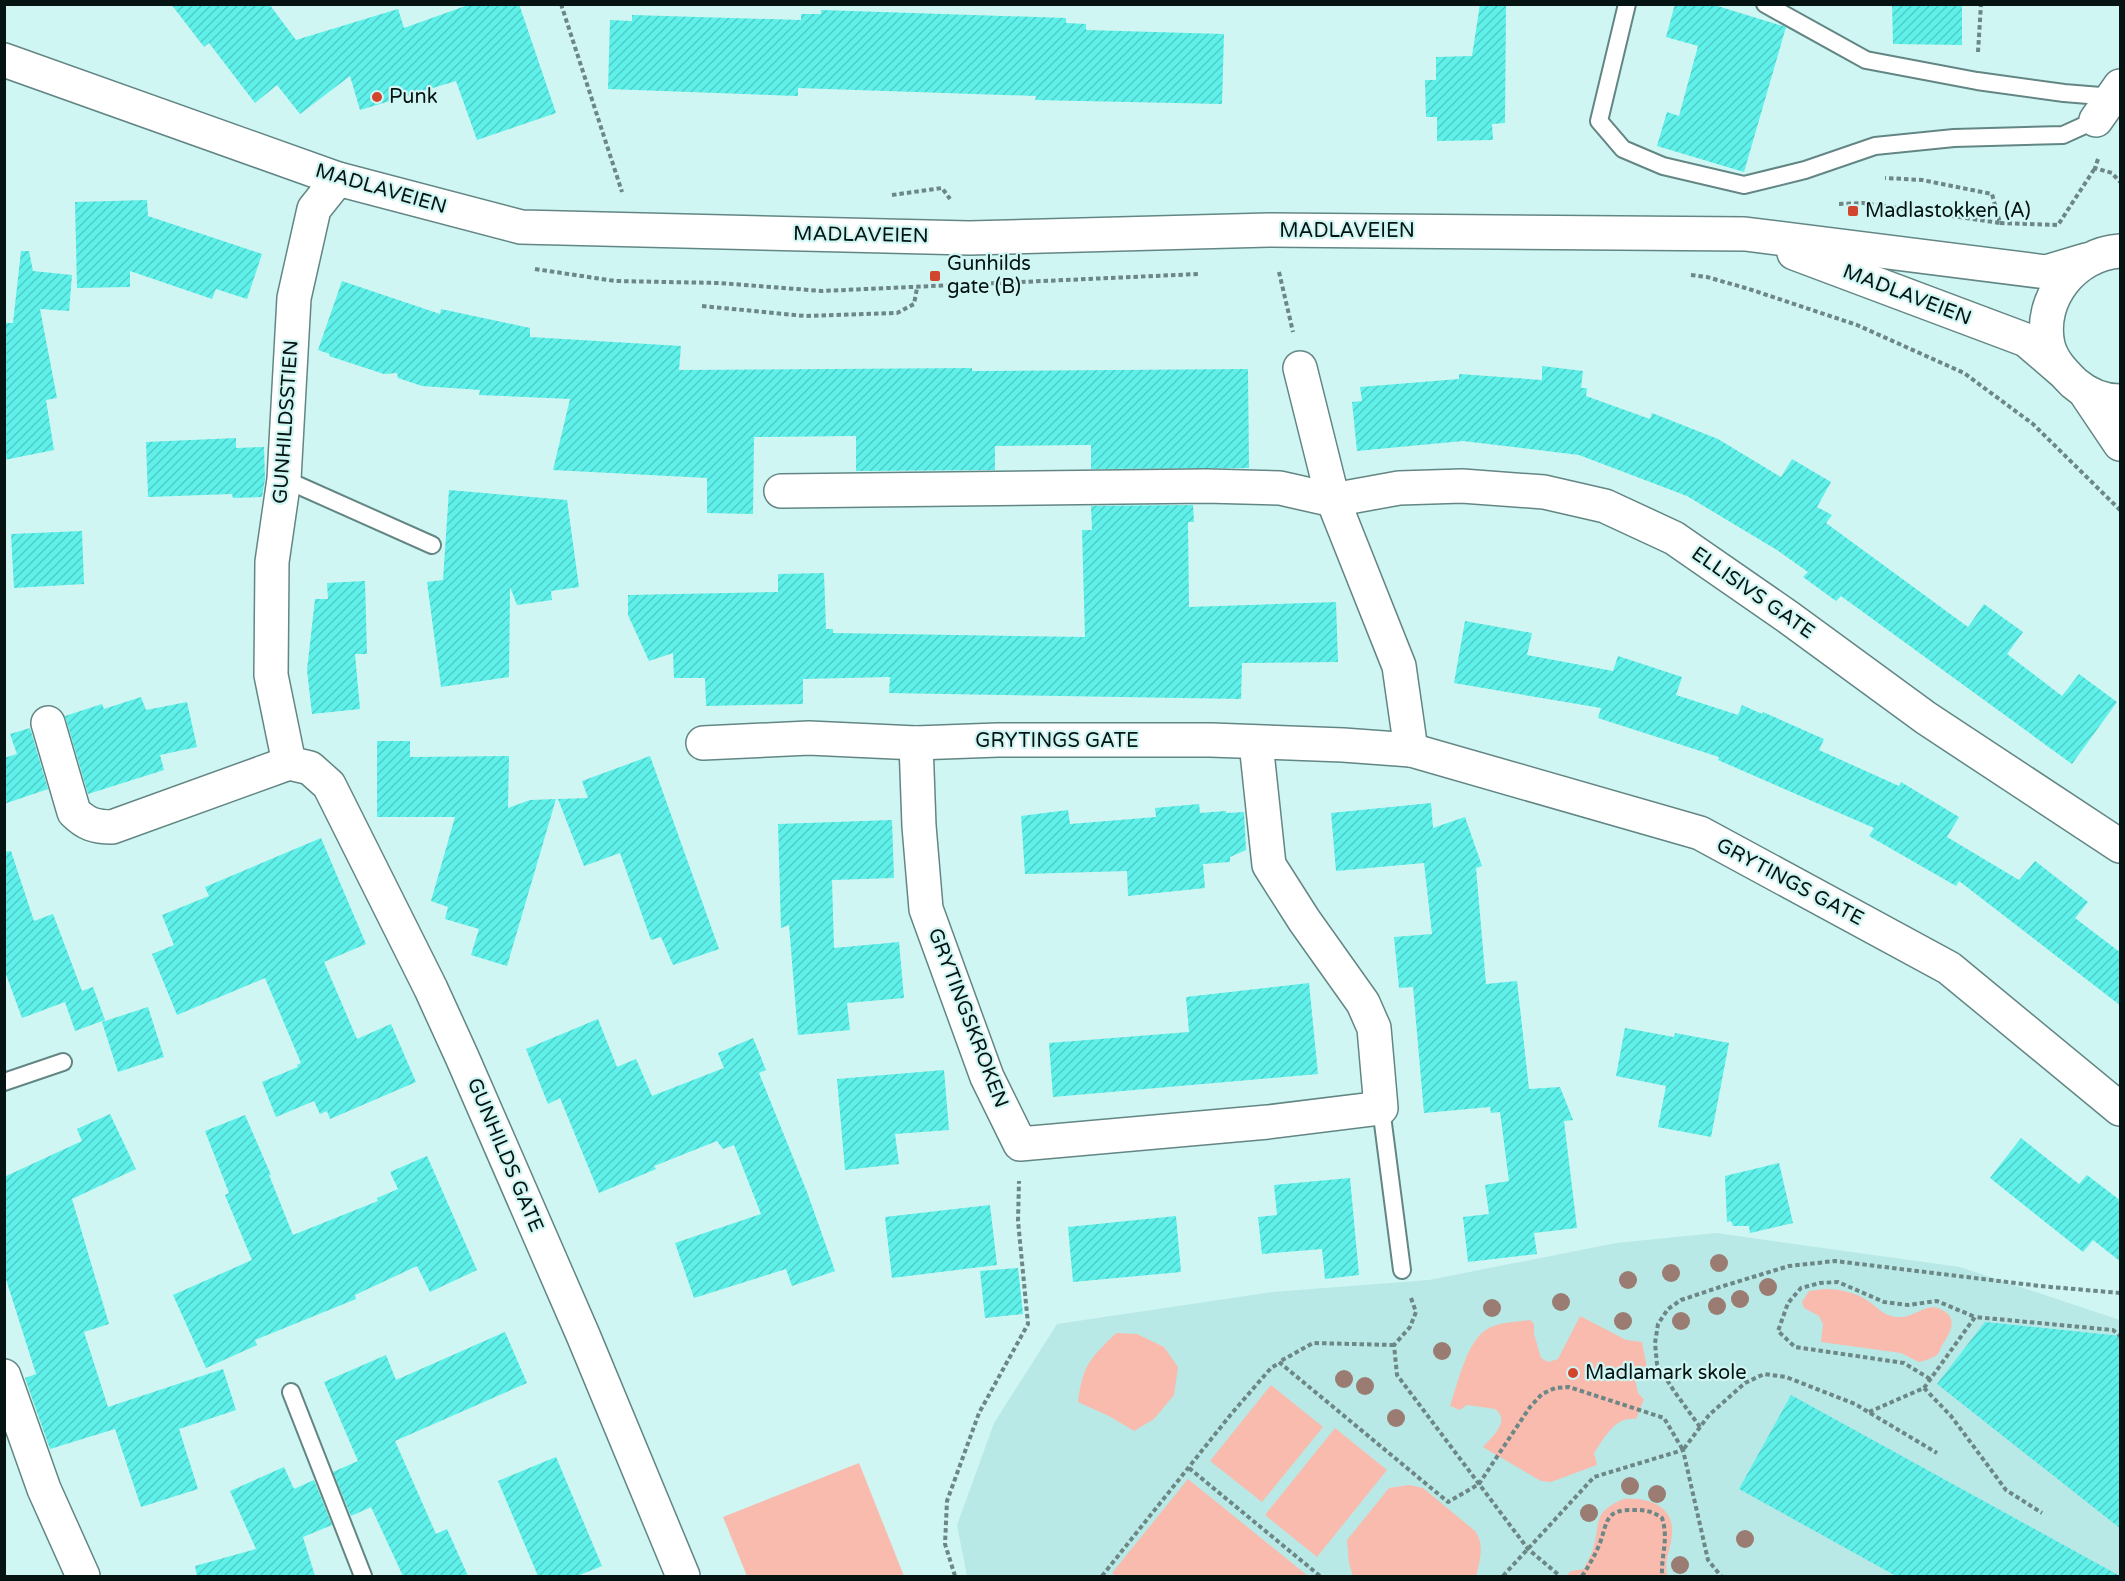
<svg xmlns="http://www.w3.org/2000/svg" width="2125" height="1581" font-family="'Varela Round',sans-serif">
	<defs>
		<pattern id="building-hatch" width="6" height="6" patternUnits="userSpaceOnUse" patternTransform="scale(1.5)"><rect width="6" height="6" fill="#5ef0e9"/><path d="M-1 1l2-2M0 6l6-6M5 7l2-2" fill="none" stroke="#50cdc7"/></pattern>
	</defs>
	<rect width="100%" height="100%" fill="#cff6f3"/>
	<polygon fill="#b9e9e6" points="1716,1233 1960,1267 2120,1320 2120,1576 967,1576 957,1525 994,1423 1057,1324 1272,1292 1429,1280 1616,1243"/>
	<g fill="#f9bbad">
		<path d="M1824 1289C1839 1289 1855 1292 1868 1301 1878 1308 1883 1315 1896 1317 1913 1320 1925 1302 1940 1309 1961 1318 1949 1334 1941 1347 1940 1350 1939 1353 1937 1355 1933 1358 1924 1361 1919 1362L1901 1353 1821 1342 1823 1324 1819 1316 1804 1308 1802 1302 1809 1291Z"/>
		<path d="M1580 1316 1626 1340 1642 1342 1647 1368 1640 1366 1634 1376 1638 1393 1644 1399 1636 1419C1615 1416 1605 1437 1594 1453L1597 1465 1551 1482 1541 1481 1483 1447C1493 1436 1511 1421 1495 1409L1467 1405 1460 1410 1450 1406C1458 1383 1467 1339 1489 1328 1501 1322 1517 1322 1530 1320L1534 1324V1334L1541 1358 1548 1362 1558 1359Z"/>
		<path d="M1116 1333 1137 1334 1164 1347 1178 1367 1174 1395 1154 1419 1134 1431 1109 1416 1078 1402C1083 1364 1090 1359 1116 1333Z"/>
		<polygon points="1271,1385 1323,1427 1262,1502 1210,1461"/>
		<polygon points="1335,1428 1387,1470 1317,1557 1265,1515"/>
		<polygon points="859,1463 904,1576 747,1576 723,1517"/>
		<polygon points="1188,1479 1308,1576 1115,1576 1112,1573"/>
		<path d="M1409 1485 1423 1488 1475 1531C1485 1545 1480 1561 1476 1576H1353L1349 1563 1347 1540 1389 1488Z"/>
		<path d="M1624 1499C1648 1497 1674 1506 1672 1533 1671 1551 1664 1557 1667 1576H1566L1571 1571 1584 1569C1586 1563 1590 1557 1592 1552 1602 1523 1590 1513 1624 1499Z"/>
	</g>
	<g fill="url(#building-hatch)">
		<polygon points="171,4 269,4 296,40 398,9 404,28 471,4 519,4 556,113 477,140 456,81 360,110 350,76 300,114 277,85 255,103 209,43 204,47"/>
		<polygon points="1480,4 1506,4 1505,123 1492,124 1493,140 1437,141 1437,117 1426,117 1425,80 1436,80 1436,57 1472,56"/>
		<polygon points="1675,4 1711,4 1786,27 1744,172 1657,146 1667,112 1679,116 1698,46 1666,37"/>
		<polygon points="1892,4 1962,4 1962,45 1893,44"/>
		<polygon points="821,10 1066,18 1066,23 1086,24 1086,30 1224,34 1222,104 1035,100 1036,96 798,88 798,96 608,89 610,20 632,21 632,15 801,20 801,14 821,14"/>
		<polygon points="147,200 148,216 262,254 247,299 216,289 212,299 130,271 130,287 77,288 75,202"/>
		<polygon points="21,251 29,251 33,271 72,275 69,311 40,309 57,398 46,400 54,450 4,460 4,323 13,323"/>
		<polygon points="342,281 440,314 441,309 530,328 530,337 681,346 679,370 972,368 972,371 1248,369 1249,468 1091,469 1091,445 995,446 995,470 856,471 856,436 754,437 753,514 707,513 707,478 553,470 570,399 479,395 480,390 422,386 398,378 397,373 384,374 329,356 330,354 318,350"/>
		<polygon points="1542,366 1583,371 1581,388 1587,388 1586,396 1650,419 1652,413 1718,439 1781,477 1792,459 1831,482 1817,507 1832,515 1826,523 1968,627 1984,604 2023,632 2007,654 2062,696 2079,674 2117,702 2072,764 1841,596 1836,601 1803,577 1808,572 1777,550 1687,496 1579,455 1463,441 1357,451 1352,402 1362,401 1360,387 1459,379 1459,374 1542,380"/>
		<polygon points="236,438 236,448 264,447 265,479 262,497 233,498 232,494 148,497 146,442"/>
		<polygon points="449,490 567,500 579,587 551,591 552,600 517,605 510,587 509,677 441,687 427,582 443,580"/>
		<polygon points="1193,505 1194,522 1188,522 1189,607 1336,602 1338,662 1242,663 1241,699 889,693 890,677 803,679 803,704 706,706 705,678 674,678 673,653 649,661 628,615 628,595 778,592 778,574 824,573 826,629 833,629 833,633 1085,637 1082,530 1092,530 1091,506"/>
		<polygon points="82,531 84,584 14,588 11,534"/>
		<polygon points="365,581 367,654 355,654 360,709 312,714 307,670 315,599 328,599 327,583"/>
		<polygon points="1465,621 1532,633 1527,655 1613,671 1618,656 1682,677 1676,695 1738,715 1742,705 1762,714 1763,712 1824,739 1819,750 1899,786 1901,782 1959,817 1947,837 2019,880 2035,861 2088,902 2075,918 2121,953 2121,1006 1959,881 1956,886 1869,836 1874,828 1718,760 1719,757 1598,718 1601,708 1454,683"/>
		<polygon points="141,697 146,710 187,702 197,747 160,755 164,770 88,794 65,716 102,704 104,709"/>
		<polygon points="30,728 48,789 4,804 4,758 17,754 10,734"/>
		<polygon points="377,741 410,741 410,757 509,756 508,808 530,800 556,799 507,966 471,955 479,929 445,919 448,907 431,901 455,817 377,817"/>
		<polygon points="650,756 719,949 673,965 661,937 651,940 620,853 584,866 558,799 588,798 582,781"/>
		<polygon points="1431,803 1433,828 1465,817 1482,866 1476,868 1486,984 1517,981 1529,1089 1560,1087 1573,1120 1564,1121 1577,1228 1534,1233 1537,1254 1468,1262 1463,1217 1489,1214 1485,1185 1509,1181 1500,1112 1491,1113 1490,1107 1424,1113 1413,987 1399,988 1394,937 1432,934 1424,863 1336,871 1331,813"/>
		<polygon points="1199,804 1200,813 1226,811 1226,813 1244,812 1246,850 1230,857 1230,862 1203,864 1205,888 1128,896 1127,871 1025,874 1021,816 1068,810 1070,824 1156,817 1155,808"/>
		<polygon points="892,820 894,878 832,880 834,948 899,942 904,998 847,1003 850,1030 798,1035 789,925 781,928 778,824"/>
		<polygon points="321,838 366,944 324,962 357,1039 391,1024 416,1082 330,1119 327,1111 320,1114 314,1101 276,1117 262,1082 298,1067 297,1065 301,1063 265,978 177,1015 152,954 174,945 162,915 209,896 205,887"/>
		<polygon points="11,851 34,921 53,914 82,991 93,987 105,1020 75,1031 65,1002 22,1018 4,969 4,852"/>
		<polygon points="1309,983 1318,1074 1053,1097 1049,1043 1189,1032 1186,997"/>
		<polygon points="148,1007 164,1057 118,1072 102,1022"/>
		<polygon points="598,1019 617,1067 636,1059 652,1096 724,1068 718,1053 753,1038 766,1070 759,1073 807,1192 835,1271 792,1286 786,1269 694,1298 675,1243 761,1214 734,1145 723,1149 717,1141 654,1166 656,1169 599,1193 560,1098 548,1104 526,1049"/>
		<polygon points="1625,1028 1674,1037 1675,1033 1729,1043 1711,1137 1658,1127 1666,1086 1616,1076"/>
		<polygon points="944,1070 949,1130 895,1134 899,1164 845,1170 837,1079"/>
		<polygon points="110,1114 136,1169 72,1199 109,1324 84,1332 108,1407 223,1369 236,1410 179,1429 198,1489 141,1507 115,1429 50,1449 25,1378 36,1374 4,1273 4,1177 82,1141 77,1129"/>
		<polygon points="245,1115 271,1175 269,1175 293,1235 378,1201 377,1198 398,1189 390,1172 427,1156 477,1270 430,1292 417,1266 355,1295 356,1299 255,1340 257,1345 206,1368 173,1295 252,1260 225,1195 229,1193 205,1131"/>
		<polygon points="2021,1138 2079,1184 2087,1175 2121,1201 2121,1262 2093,1240 2083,1252 1990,1178"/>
		<polygon points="1779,1163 1793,1223 1750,1233 1749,1226 1733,1226 1731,1221 1727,1222 1725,1176"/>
		<polygon points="1350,1178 1359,1275 1325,1279 1322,1249 1262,1254 1258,1217 1277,1215 1274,1185"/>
		<polygon points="990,1205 997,1265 892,1278 885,1217"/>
		<polygon points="1176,1216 1181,1272 1073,1282 1068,1227"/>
		<polygon points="1018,1268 1023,1314 985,1318 980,1271"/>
		<polygon points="1985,1322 2121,1336 2121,1529 1937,1384"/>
		<polygon points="505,1332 527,1383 395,1441 436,1534 447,1529 468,1576 403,1576 371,1507 351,1516 333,1472 358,1461 324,1382 386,1355 396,1380"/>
		<polygon points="1791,1395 2120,1576 1896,1576 1739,1489"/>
		<polygon points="556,1457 602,1566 577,1576 538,1576 498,1481"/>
		<polygon points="284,1467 294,1489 314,1480 332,1525 303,1537 315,1576 197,1576 195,1566 256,1549 230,1491"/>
	</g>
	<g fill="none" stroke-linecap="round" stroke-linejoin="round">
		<defs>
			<g id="service">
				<polyline points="1627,4 1599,121 1623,149 1663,166 1744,185 1805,170 1875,146 1954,138 2063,135 2096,120"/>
				<polyline points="1765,4 1866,60 1977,81 2064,93 2113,97"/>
				<polyline points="284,479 432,545"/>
				<polyline points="4,1082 63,1062"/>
				<polyline points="1381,1108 1402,1270"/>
				<polyline points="291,1392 363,1576"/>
			</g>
			<g id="minor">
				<polyline points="2096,120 2120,86"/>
				<polyline points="338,179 314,209 294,298 284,479 272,562 271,675 289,763 310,768 329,785 431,989 462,1057 583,1335 683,1576"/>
				<polyline points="1300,368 1333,500 1399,666 1411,750"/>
				<polyline points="2085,392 2120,444"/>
				<polyline points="781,491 1206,486 1280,488 1333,500 1399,488 1462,486 1544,492 1605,506 1674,538 1788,617 1926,718 2120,846"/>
				<path d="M48 723 74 812C86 824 95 827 112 827L289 763"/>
				<polyline points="703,743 809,738 916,743 998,740 1211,740 1343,745 1411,750 1700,833 1949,968 2120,1109"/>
				<polyline points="916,743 919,826 926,909 987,1077 1020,1144 1268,1122 1381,1108 1374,1028 1363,1003 1304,920 1269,865 1256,743"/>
				<polyline points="4,1376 44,1489 83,1576"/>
			</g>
			<g id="secondary">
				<polyline points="4,60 338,179 521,227 969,238 1269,230 1745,234 2046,272 2086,260"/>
				<path d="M2120 251C2074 254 2038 299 2048 345 2052 361 2063 372 2074 383 2087 394 2103 401 2120 401"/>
				<polyline points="1794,253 2026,340 2061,370"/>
			</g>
		</defs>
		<use href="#service" stroke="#638684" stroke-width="20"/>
		<use href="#minor" stroke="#638684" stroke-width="36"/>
		<use href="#secondary" stroke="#638684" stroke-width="36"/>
		<g stroke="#6c8785" stroke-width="4" stroke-dasharray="4.5 3" stroke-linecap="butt">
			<polyline points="561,4 622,192"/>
			<polyline points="1978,52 1981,4"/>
			<polyline points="2098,159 2095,168 2112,173 2120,182"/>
			<polyline points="892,195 942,188 950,199"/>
			<polyline points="1839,204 1863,203 2000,223 1992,194 1922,180 1885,178"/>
			<polyline points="2000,223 2058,225 2095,168"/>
			<polyline points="535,269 615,281 719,283 822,291 1198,274"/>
			<polyline points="1279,272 1293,332"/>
			<polyline points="1691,275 1707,277 1749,289 1857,325 1964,373 2033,424 2120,510"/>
			<polyline points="702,306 805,316 897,313 914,304 917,288"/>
			<polyline points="1411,1298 1416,1312 1410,1327 1394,1345 1397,1375 1528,1549 1560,1576"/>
			<polyline points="1394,1345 1313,1343 1279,1362 1448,1502 1479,1484 1530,1407 1542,1394 1555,1388 1569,1387 1664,1418 1683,1450 1709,1415 1745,1383 1764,1374 1786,1377 1855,1404 1937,1453"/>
			<polyline points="1930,1379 1904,1363 1795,1347 1778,1331 1788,1303 1801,1288 1820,1283 1838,1282 1884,1302 1908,1305 1937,1301 1975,1317"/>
			<polyline points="1924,1388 1975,1317 2113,1330 2120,1336"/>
			<polyline points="1869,1412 1924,1388 1951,1416 2006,1490 2042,1513"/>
			<polyline points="1700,1427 1674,1391 1657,1364 1655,1343 1658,1324 1668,1309 1681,1300 1720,1287 1789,1266 1835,1261 2040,1286 2120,1293"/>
			<polyline points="1189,1468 1320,1576"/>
			<polyline points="955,1576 945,1544 947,1501 979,1413 1028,1324 1018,1221 1019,1181"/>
			<polyline points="1102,1576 1232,1413 1271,1368 1279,1363"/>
			<polyline points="1503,1576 1594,1477 1683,1450 1708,1560 1721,1576"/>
			<path d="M1582 1576C1589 1566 1595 1555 1600 1543 1608 1520 1605 1509 1636 1510 1646 1510 1654 1512 1662 1518 1669 1539 1661 1555 1662 1576"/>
		</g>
		<use href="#service" stroke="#fff" stroke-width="16"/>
		<use href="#minor" stroke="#fff" stroke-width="33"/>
		<use href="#secondary" stroke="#fff" stroke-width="33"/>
	</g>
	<g fill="#9b7c72">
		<circle cx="1719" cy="1263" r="9"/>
		<circle cx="1671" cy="1273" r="9"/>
		<circle cx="1628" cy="1280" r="9"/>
		<circle cx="1768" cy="1287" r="9"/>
		<circle cx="1740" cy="1299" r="9"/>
		<circle cx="1561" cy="1302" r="9"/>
		<circle cx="1717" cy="1306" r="9"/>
		<circle cx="1492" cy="1308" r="9"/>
		<circle cx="1623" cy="1321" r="9"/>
		<circle cx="1681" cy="1321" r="9"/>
		<circle cx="1442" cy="1351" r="9"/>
		<circle cx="1344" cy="1379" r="9"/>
		<circle cx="1365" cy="1386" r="9"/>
		<circle cx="1396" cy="1418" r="9"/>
		<circle cx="1630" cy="1486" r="9"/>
		<circle cx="1657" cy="1494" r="9"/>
		<circle cx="1589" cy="1513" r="9"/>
		<circle cx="1745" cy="1539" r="9"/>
		<circle cx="1680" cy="1565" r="9"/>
	</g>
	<g fill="#d2462d" stroke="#cff6f3" stroke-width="2">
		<circle cx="377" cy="97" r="6"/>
		<rect x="1847" y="205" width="12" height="12" rx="3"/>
		<rect x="929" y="270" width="12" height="12" rx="3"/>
		<circle cx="1573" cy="1373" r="6"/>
	</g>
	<g text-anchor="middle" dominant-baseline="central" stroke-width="4.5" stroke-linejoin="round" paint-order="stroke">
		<g font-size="20" fill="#051312" stroke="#cff6f3" text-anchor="start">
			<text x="389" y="97">Punk</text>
			<text x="1865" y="211">Madlastokken (A)</text>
			<text x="947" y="264">Gunhilds<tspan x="947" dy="23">gate (B)</tspan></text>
			<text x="1585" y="1373">Madlamark skole</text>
		</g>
		<g font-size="20" fill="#051312" stroke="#cff6f3">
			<text transform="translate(381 189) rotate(16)">MADLAVEIEN</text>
			<text x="1347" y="231">MADLAVEIEN</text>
			<text transform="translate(861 235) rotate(1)">MADLAVEIEN</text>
			<text transform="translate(1907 295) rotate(21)">MADLAVEIEN</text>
			<text transform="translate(286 422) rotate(-86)">GUNHILDSSTIEN</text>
			<text transform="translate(1753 593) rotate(35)">ELLISIVS GATE</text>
			<text x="1057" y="741">GRYTINGS GATE</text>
			<text transform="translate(1790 882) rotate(28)">GRYTINGS GATE</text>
			<text transform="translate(968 1018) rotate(69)">GRYTINGSKROKEN</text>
			<text transform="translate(505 1155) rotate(67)">GUNHILDS GATE</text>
		</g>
	</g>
	<rect width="2125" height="1581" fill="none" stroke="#051312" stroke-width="12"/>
</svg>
